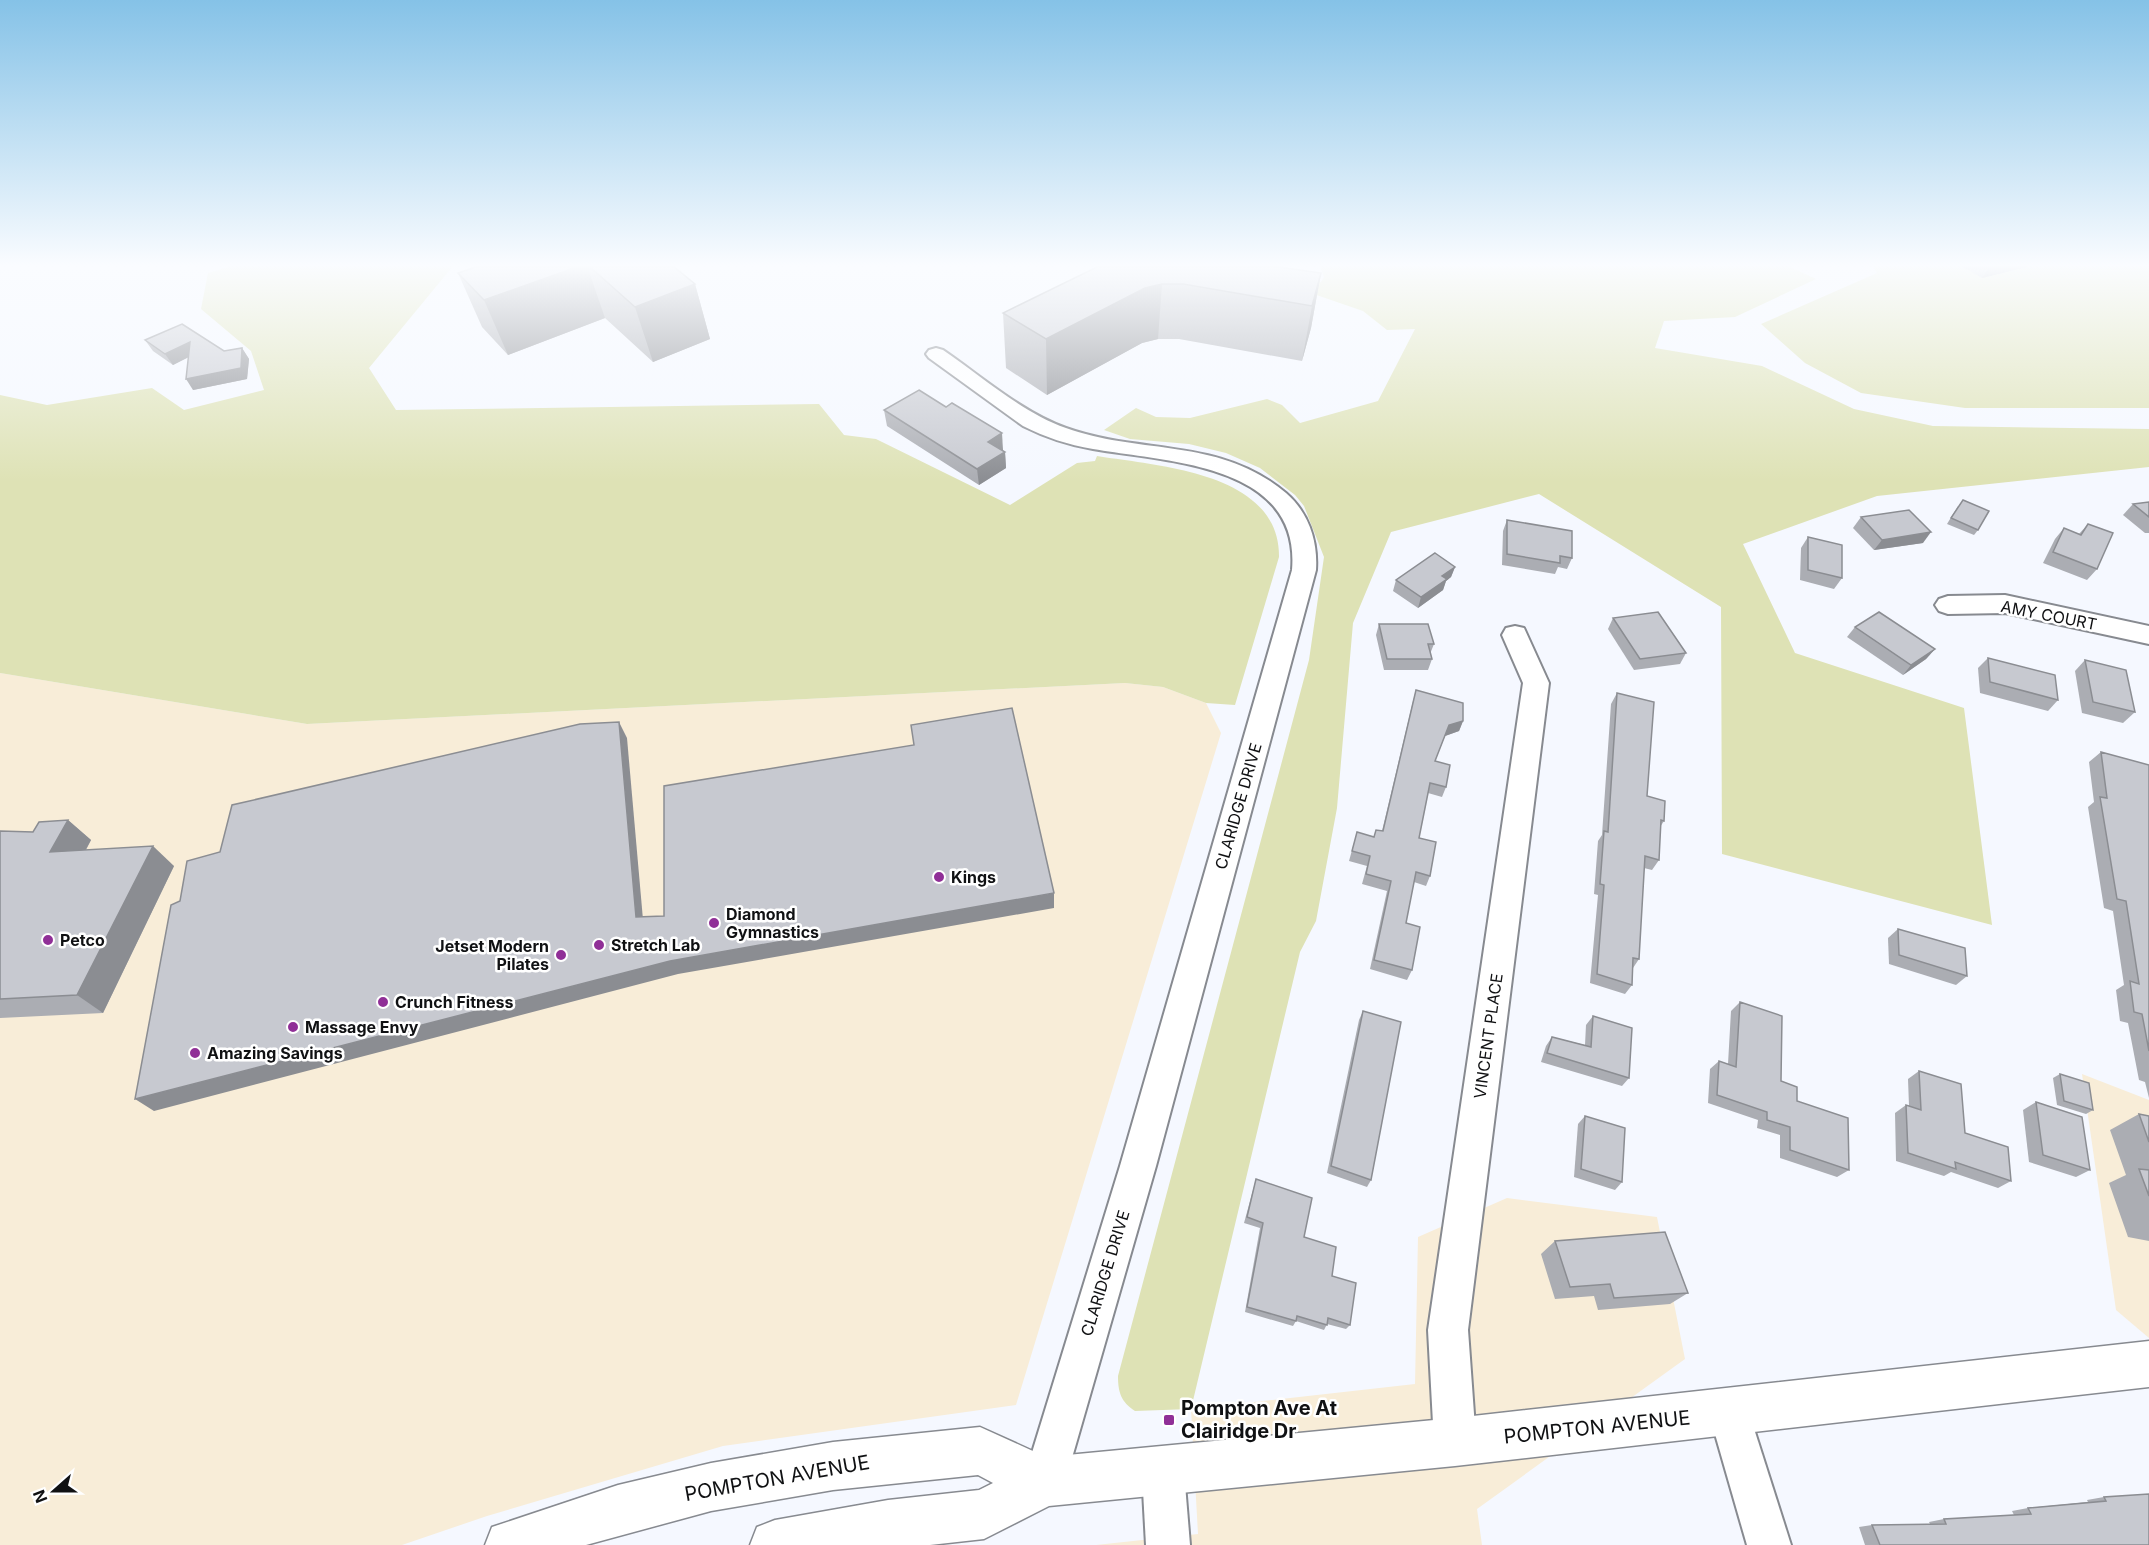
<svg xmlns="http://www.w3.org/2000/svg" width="2149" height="1545" font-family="Inter,sans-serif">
	<rect width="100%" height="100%" fill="#f5f8ff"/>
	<g fill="#f8edd8">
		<polygon points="0,673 307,724 1125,683 1163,687 1206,703 1221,733 1016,1405 723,1446 487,1516 402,1545 0,1545"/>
		<polygon points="2082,1074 2149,1100 2149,1338 2116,1310"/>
		<polygon points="1507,1198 1657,1217 1685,1359 1477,1509 1482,1545 1096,1545 1198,1534 1191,1409 1415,1384 1418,1237"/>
	</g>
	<g fill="#dee2b5">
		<path d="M232 266H453L369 368 396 410 819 404 844 435 876 439 1010 505 1077 463 1095 461 1097 456C1158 466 1280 472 1279 557L1235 705 1206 703 1163 687 1125 683 307 724 0 673V395L47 405 152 388 184 410 264 390 251 351 201 309 208 273Z"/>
		<path d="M1320 266H1788L1816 279 1735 317 1664 321 1655 348 1762 366 1854 409 1933 426 2149 429V467L1877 496 1743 544 1795 653 1964 708 1992 925 1722 854 1721 607 1539 494 1391 532 1353 623 1337 808 1316 921 1300 952 1191 1409 1135 1411C1121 1402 1118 1392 1118 1376L1309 660 1324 557 1304 506 1295 495 1260 468 1226 453 1189 444 1130 439 1104 430 1136 408 1156 417 1190 418 1267 399 1282 405 1300 423 1378 401 1415 329 1387 330 1363 311 1302 290 1321 282 1324 277Z"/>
		<polygon points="1873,266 2149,266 2149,408 1965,408 1861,393 1805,363 1761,324 1877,273"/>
	</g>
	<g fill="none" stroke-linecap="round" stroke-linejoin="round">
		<defs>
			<g id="minor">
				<path d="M936 348 943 350C981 376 1023 413 1066 428 1141 455 1220 437 1286 493 1308 512 1318 540 1316 570L1156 1166 1065 1482 1059 1497 1044 1503 1029 1497 1023 1482 1120 1166 1292 570C1301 463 1166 462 1093 449 1068 445 1045 437 1023 426L929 358 926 354 929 350Z"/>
				<polygon points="2005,595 2149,626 2149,644 2005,613 1948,614 1939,611 1935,605 1939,599 1948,596"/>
				<polygon points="1515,626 1524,628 1549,683 1468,1330 1476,1442 1470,1457 1455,1463 1440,1457 1434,1442 1428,1330 1523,683 1502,635 1506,628"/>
				<polygon points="1729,1393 1743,1399 1749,1413 1791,1545 1747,1545 1709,1413 1715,1399"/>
				<polygon points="1163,1451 1178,1457 1184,1472 1190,1545 1146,1545 1142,1472 1148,1457"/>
			</g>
			<polygon id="primary" points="2149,1341 2149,1387 1455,1466 1049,1506 984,1539 930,1545 750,1545 757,1527 775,1520 888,1500 979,1490 993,1483 978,1475 833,1490 711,1511 586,1545 485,1545 492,1527 618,1485 711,1463 833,1442 980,1427 1046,1457 1455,1418"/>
		</defs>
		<use href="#minor" stroke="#878a90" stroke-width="4"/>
		<use href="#primary" stroke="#878a90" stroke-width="3"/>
		<use href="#minor" fill="#fff" fill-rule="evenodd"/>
		<use href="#primary" fill="#fff" fill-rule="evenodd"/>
	</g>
	<g fill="#abadb3">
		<polygon points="479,266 673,266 695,284 710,339 653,362 605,318 508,355 482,327 458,273"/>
		<polygon points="1095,266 1272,266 1321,273 1311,328 1302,361 1179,339 1158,339 1142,343 1047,395 1006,368 1003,313 1096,268"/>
		<polygon points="1961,266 2027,266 2026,267 1982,278"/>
		<polygon points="145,340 224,351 242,348 249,359 247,379 193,390 188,357 173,365 153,351"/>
		<polygon points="946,407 1002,433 1002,450 1005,452 1006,468 979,485 887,426 884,410"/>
		<polygon points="2149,502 2149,533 2145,533 2123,515 2133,504"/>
		<polygon points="1958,506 1978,530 1974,535 1947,524"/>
		<polygon points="1861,517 1923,543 1874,550 1853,528"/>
		<polygon points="1507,520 1572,558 1567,569 1558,567 1555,574 1502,565 1503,531"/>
		<polygon points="2088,524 2097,569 2087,580 2043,563 2055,539 2064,528 2079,534"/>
		<polygon points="1808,537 1842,578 1834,589 1800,580 1801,548"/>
		<polygon points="1455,567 1451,577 1446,581 1443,590 1418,608 1393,591 1396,580"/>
		<polygon points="1613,618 1686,653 1680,664 1634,670 1608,629"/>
		<polygon points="1379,624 1434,644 1430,654 1432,659 1428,670 1384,670 1376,635"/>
		<polygon points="1855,627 1935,649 1926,659 1903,675 1847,637"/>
		<polygon points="1988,658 2058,700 2048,711 1980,693 1978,668"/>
		<polygon points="2085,660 2135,712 2123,723 2082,713 2075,671"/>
		<polygon points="1416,690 1463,721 1459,731 1445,736 1435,761 1446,787 1442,797 1428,793 1419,838 1430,876 1426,886 1414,882 1406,923 1412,970 1407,980 1370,969 1387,891 1362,884 1367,866 1349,861 1357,832 1374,837 1376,830 1382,831 1413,701"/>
		<polygon points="1617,693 1647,796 1664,821 1660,827 1659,860 1652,870 1644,868 1639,959 1633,968 1632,985 1625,994 1590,983 1598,895 1594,894 1598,841 1602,835 1611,704"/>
		<polygon points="2101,752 2149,765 2149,1098 2145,1082 2139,1080 2128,1023 2120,1021 2116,990 2124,985 2113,911 2104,908 2088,807 2094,802 2089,762"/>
		<polygon points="68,820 91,840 86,850 174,866 103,1013 0,1018 0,831 33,832"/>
		<polygon points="1898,929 1967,976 1956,985 1889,964 1888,938"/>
		<polygon points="1740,1002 1781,1081 1797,1101 1849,1170 1837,1177 1780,1158 1780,1135 1757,1128 1758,1120 1708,1103 1710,1069 1719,1061 1728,1064 1731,1011"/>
		<polygon points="1363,1011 1371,1180 1367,1187 1327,1173 1359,1020"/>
		<polygon points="1593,1016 1629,1078 1622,1086 1541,1062 1546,1046 1552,1037 1585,1045 1586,1025"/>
		<polygon points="1919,1071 1965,1133 2011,1181 1998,1188 1951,1172 1944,1176 1896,1161 1895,1113 1906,1105 1909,1106 1908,1079"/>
		<polygon points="2060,1074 2093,1110 2086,1114 2057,1105 2053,1078"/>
		<polygon points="2036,1102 2090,1170 2076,1177 2029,1162 2023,1110"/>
		<polygon points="2139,1114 2149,1116 2149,1241 2128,1237 2109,1183 2126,1175 2110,1130"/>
		<polygon points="1585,1116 1622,1182 1615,1190 1574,1177 1578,1124"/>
		<polygon points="1256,1179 1304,1237 1332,1276 1350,1325 1346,1329 1327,1324 1324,1330 1296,1321 1293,1326 1245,1312 1260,1228 1244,1223"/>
		<polygon points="1555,1241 1688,1293 1670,1304 1598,1310 1594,1296 1555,1299 1541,1254"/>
		<polygon points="2104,1497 2149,1545 1865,1545 1859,1527 1872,1525 1930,1524 1929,1522 1944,1519 2014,1515 2012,1511 2028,1508 2088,1502 2087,1500"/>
	</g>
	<g fill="#8b8d92">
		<polygon points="580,266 587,266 605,318 508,355 484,300"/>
		<polygon points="1996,266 2027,266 2026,267 1982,278 1989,268"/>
		<polygon points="1321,273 1311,328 1302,361 1312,306"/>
		<polygon points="695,284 710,339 653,362 635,307"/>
		<polygon points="1162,284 1158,339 1142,343 1047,395 1046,339 1145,288"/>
		<polygon points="190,342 197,353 173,365 165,354"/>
		<polygon points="242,348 249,359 247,379 193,390 186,379"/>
		<polygon points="1002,433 1003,450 989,458 988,442"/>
		<polygon points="1005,452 1006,468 979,485 977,469"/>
		<polygon points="1931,532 1923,543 1874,550 1882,540"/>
		<polygon points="1455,567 1451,577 1446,581 1443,590 1418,608 1421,597 1442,576"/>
		<polygon points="1935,649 1926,659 1903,675 1911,665"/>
		<polygon points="1463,721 1459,731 1445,736 1449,725"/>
		<polygon points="619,722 627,738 644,931 636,917"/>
		<polygon points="68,820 91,840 74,871 50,852"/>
		<polygon points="153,846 174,866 103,1013 77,995"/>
		<polygon points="1054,893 1054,908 678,974 154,1111 135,1099 670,961"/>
	</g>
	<g fill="#c7c9d0" stroke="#8b8d92" stroke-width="1.5">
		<polygon points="479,266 580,266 484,300 458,273"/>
		<polygon points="589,266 673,266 695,284 635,307"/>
		<polygon points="1099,266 1272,266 1321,273 1312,306 1183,284 1162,284 1145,288 1046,339 1003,313"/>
		<polygon points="182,324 224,351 242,348 241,368 186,379 190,342 165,354 145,340"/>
		<polygon points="919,390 946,407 952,403 1002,433 988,442 1005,452 977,469 884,410"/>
		<polygon points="1963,500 1989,511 1978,530 1951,518"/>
		<polygon points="2149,502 2149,517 2133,504"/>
		<polygon points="1909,510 1931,532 1882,540 1861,517"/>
		<polygon points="1507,520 1572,531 1572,558 1560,556 1560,563 1507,554"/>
		<polygon points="2088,524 2113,533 2097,569 2053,552 2064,528 2081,535"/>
		<polygon points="1808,537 1842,545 1842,578 1808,570"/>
		<polygon points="1435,553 1455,567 1442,576 1447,579 1421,597 1396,580"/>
		<polygon points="1658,612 1686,653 1640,659 1613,618"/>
		<polygon points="1879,612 1935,649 1911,665 1855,627"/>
		<polygon points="1379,624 1428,624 1434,644 1428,644 1432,659 1387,659"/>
		<polygon points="1988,658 2055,675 2058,700 1990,682"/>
		<polygon points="2085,660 2126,670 2135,712 2093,702"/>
		<polygon points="1416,690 1463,703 1463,721 1449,725 1435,761 1450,765 1446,787 1430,783 1419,838 1436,842 1430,876 1416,872 1406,923 1420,927 1412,970 1374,960 1391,881 1366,874 1370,856 1352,851 1357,832 1374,837 1376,830 1383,831"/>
		<polygon points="1617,693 1654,702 1647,796 1665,801 1664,821 1661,820 1659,860 1645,856 1639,959 1633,958 1632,985 1597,974 1604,885 1600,884 1604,831 1608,832"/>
		<polygon points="1012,708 1054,893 670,961 135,1099 171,905 180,901 187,861 220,852 232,805 580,724 619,722 636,917 664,916 664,786 914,745 911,725"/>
		<polygon points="2101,752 2149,765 2149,1051 2142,1014 2134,1012 2130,981 2139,984 2126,901 2117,899 2100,797 2107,798"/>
		<polygon points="68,820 50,852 153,846 77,995 0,999 0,831 33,832 39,822"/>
		<polygon points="1898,929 1965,948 1967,976 1899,955"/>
		<polygon points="1740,1002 1782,1016 1781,1081 1797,1087 1797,1101 1848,1118 1849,1170 1790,1150 1790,1127 1767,1120 1767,1112 1717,1095 1719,1061 1736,1067"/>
		<polygon points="1363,1011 1401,1022 1371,1180 1331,1166"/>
		<polygon points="1593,1016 1632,1028 1629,1078 1547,1053 1552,1037 1591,1047"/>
		<polygon points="1919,1071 1961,1084 1965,1133 2008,1147 2011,1181 1955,1162 1956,1169 1908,1153 1906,1105 1921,1110"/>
		<polygon points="2060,1074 2089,1083 2093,1110 2064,1101"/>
		<polygon points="2036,1102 2082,1117 2090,1170 2043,1155"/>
		<polygon points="2139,1114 2149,1116 2149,1142"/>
		<polygon points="1585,1116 1625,1128 1622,1182 1581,1169"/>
		<polygon points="2139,1169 2149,1170 2149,1196"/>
		<polygon points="1256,1179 1312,1198 1304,1237 1336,1247 1332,1276 1356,1283 1350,1325 1328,1318 1327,1325 1297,1316 1296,1321 1247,1307 1263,1223 1247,1217"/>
		<polygon points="1665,1232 1688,1293 1614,1298 1610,1284 1570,1287 1555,1241"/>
		<polygon points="2149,1494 2149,1545 1880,1545 1872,1525 1946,1524 1944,1519 2031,1514 2028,1508 2106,1501 2104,1497"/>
	</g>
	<linearGradient id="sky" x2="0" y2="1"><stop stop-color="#85c2e7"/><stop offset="0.55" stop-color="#fafcff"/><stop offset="1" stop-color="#fafcff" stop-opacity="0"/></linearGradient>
	<rect width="2149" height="482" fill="url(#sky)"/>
	<g fill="#902f97" stroke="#fff" stroke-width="2">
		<circle cx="939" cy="877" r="6"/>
		<circle cx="714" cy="923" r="6"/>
		<circle cx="48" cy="940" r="6"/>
		<circle cx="599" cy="945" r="6"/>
		<circle cx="561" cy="955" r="6"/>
		<circle cx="383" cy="1002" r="6"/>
		<circle cx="293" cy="1027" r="6"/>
		<circle cx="195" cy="1053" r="6"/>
		<rect x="1163" y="1414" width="12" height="12" rx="3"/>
	</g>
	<g text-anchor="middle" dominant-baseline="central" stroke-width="5" stroke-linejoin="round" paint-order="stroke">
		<g font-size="16" fill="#101113" stroke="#fff">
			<text transform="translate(2049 615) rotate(11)">AMY COURT</text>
			<text transform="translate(1238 806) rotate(-74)">CLARIDGE DRIVE</text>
			<text transform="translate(1488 1036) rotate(-82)">VINCENT PLACE</text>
			<text transform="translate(1105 1273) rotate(-73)">CLARIDGE DRIVE</text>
		</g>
		<g font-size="16" font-weight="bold" fill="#101113" stroke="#fff" text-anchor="start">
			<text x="951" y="877">Kings</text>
			<text x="726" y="914">Diamond<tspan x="726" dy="18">Gymnastics</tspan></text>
			<text x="60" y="940">Petco</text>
			<text x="611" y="945">Stretch Lab</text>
			<text x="549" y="946" text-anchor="end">Jetset Modern<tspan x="549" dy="18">Pilates</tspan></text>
			<text x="395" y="1002">Crunch Fitness</text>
			<text x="305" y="1027">Massage Envy</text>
			<text x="207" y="1053">Amazing Savings</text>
		</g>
		<g font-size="20" font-weight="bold" fill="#101113" stroke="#fff" text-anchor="start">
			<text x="1181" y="1408">Pompton Ave At<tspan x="1181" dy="23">Clairidge Dr</tspan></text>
		</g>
		<g font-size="20" fill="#101113" stroke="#fff">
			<text transform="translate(1597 1427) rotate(-6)">POMPTON AVENUE</text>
			<text transform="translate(777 1478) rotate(-10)">POMPTON AVENUE</text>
		</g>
	</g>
	<g transform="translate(54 1491) rotate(249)" stroke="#ffffff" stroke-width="4.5" paint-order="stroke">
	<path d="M0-4.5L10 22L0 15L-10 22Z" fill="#101113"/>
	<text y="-9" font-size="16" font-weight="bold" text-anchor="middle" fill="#101113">N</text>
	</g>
</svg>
